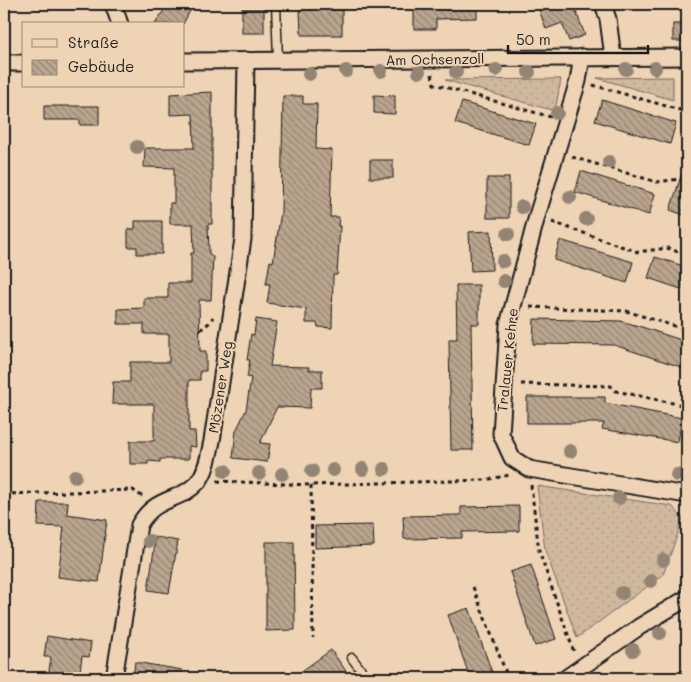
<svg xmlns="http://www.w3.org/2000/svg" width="691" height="682" font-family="Mali,sans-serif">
	<defs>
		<pattern id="grass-dots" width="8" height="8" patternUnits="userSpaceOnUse" patternTransform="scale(1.25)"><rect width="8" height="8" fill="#d0b89f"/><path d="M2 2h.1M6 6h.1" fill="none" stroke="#b29e88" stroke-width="1.8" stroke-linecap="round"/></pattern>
		<pattern id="building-back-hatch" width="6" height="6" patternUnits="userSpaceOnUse" patternTransform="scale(1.25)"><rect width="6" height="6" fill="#baa58f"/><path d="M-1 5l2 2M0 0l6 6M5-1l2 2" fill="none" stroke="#968674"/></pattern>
	</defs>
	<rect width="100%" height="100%" fill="#eed3b5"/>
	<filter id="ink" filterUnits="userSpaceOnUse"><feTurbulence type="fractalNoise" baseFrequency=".02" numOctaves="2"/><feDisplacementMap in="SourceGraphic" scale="10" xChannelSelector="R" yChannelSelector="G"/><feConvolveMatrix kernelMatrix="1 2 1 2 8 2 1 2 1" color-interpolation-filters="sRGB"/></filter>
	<g filter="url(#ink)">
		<g fill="url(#grass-dots)" stroke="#766a5e">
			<polygon points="673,77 673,100 597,78"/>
			<polygon points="561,79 555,111 445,80"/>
			<polygon points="537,486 672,506 683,519 663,575 577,638 545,550"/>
		</g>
		<g fill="url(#building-back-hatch)" stroke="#1c1c1c">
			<polygon points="168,4 183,4 191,9 183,24 155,24"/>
			<polygon points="414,4 477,4 477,18 436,19 436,29 414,29"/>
			<polygon points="537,4 573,4 585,35 569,41 562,23 546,29"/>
			<rect x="242" y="8" width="22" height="25"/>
			<polygon points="342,8 342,35 301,35 300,9"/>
			<rect x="673" y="24" width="14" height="17"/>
			<polygon points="212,92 212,224 208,224 209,253 213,257 211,300 199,300 200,351 206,351 206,371 200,371 200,380 189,380 189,431 195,431 196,447 189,446 189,459 160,459 160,462 148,461 148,464 130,464 130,441 154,441 154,404 112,404 113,382 130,382 130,362 169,362 169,334 144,334 144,324 118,324 118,309 144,308 144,298 168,298 168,283 191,283 191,253 194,253 193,224 170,224 170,203 174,203 174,168 144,167 145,148 194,148 193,114 170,115 170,94"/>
			<polygon points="374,95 395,96 395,114 374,113"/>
			<polygon points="283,96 303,96 303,104 317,104 316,149 332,150 330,217 339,217 338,226 340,226 337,275 333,275 332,328 318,327 317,323 306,323 306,309 267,303 270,284 266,284 270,261 273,262 281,212"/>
			<polygon points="602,100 676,123 670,144 595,121"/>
			<polygon points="462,102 536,124 529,145 455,123"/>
			<polygon points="44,106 99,106 99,125 80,125 80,120 44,120"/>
			<rect x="370" y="160" width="23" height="18"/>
			<polygon points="684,167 687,167 687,216 670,210"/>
			<polygon points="581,171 655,194 649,215 575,192"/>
			<rect x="487" y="178" width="22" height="40"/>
			<polygon points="135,221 162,221 162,254 137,254 137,247 128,247 128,229 135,229"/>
			<polygon points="491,231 492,270 471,271 469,232"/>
			<polygon points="560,240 633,262 627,283 554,260"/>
			<polygon points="655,257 687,267 687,291 648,278"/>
			<polygon points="456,285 479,285 479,324 471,324 473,450 451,450 449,339 457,339"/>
			<polygon points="256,319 277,322 270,366 309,367 309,370 322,370 322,388 311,388 310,408 277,407 260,443 270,444 267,462 233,458 236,431 246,410 251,378 247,377 250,360 247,360 251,334 254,335"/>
			<polygon points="534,319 621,321 642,327 687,342 687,369 614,345 533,344"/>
			<polygon points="527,397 605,397 605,403 682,418 678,442 602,429 604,423 527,423"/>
			<polygon points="39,502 68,502 67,514 107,520 99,582 58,577 64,527 38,526"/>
			<polygon points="519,506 519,531 462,532 462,538 404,539 403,516 461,515 461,507"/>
			<polygon points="373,525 374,546 315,548 315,526"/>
			<polygon points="156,537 178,541 169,593 148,590"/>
			<polygon points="266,542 294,542 295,630 266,631"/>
			<polygon points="531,565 556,639 535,646 510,572"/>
			<polygon points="469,608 494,678 470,678 448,615"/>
			<polygon points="47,636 91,643 89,657 82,656 79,678 48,678 51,657 44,657"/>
			<polygon points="331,650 351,678 292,678"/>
			<polygon points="135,662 182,670 181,678 133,678"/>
		</g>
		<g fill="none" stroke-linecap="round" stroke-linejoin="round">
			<defs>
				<g id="lane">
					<polyline points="276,4 278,60"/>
					<polyline points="352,658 367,678"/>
				</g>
				<g id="street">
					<polyline points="113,4 120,24"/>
					<polyline points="603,4 608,19 613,57"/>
					<polyline points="582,57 578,81 537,216 508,325 501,434 512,458 529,469 687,495"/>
					<polyline points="184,61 687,57"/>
					<polyline points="4,63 24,63"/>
					<path d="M114 678 139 525C156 495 179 503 198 482 207 471 209 454 212 441L243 239 246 60"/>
					<polyline points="566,678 639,627 687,598"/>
				</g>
			</defs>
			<use href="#lane" stroke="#1c1c1c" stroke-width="11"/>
			<use href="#street" stroke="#1c1c1c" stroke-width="19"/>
			<g stroke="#1c1c1c" stroke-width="3" stroke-dasharray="4 4" stroke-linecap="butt">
				<polyline points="432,74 434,84 551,117"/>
				<polyline points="593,85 680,110 687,109"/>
				<polyline points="572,157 657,182 681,179 687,181"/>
				<polyline points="552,222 638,252 667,248 687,255"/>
				<polyline points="530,307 626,311 687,330"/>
				<polyline points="200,330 209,323 213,317"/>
				<polyline points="521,384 611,386 616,391 687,406"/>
				<polyline points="217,481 311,485 485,480 510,475"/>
				<polyline points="311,485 313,638"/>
				<polyline points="531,485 539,551 574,652"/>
				<polyline points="4,494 133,490 143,497"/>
				<polyline points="473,587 508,678"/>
			</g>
			<use href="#lane" stroke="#eed3b5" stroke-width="8"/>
			<use href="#street" stroke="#eed3b5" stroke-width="15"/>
		</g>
		<g fill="#938473">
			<circle cx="655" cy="68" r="7"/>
			<circle cx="626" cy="69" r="7"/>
			<circle cx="496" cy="70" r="7"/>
			<circle cx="346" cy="71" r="7"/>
			<circle cx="381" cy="71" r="7"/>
			<circle cx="419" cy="72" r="7"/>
			<circle cx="456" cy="72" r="7"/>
			<circle cx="529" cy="72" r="7"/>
			<circle cx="309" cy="74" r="7"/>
			<circle cx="557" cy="113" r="7"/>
			<circle cx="137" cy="147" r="7"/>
			<circle cx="609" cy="162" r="7"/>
			<circle cx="570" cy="197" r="7"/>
			<circle cx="522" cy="207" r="7"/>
			<circle cx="586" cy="219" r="7"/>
			<circle cx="508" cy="234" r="7"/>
			<circle cx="503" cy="261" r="7"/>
			<circle cx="504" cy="281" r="7"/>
			<circle cx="570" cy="451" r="7"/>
			<circle cx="363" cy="469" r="7"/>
			<circle cx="384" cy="469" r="7"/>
			<circle cx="333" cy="470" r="7"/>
			<circle cx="225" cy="471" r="7"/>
			<circle cx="312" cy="471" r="7"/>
			<circle cx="259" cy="473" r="7"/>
			<circle cx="282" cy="474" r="7"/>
			<circle cx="677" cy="475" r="7"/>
			<circle cx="75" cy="476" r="7"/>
			<circle cx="619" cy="498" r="7"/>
			<circle cx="149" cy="541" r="7"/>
			<circle cx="663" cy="560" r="7"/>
			<circle cx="651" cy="581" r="7"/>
			<circle cx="622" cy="593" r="7"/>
			<circle cx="660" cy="633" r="7"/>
			<circle cx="633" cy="650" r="7"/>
		</g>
	</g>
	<g text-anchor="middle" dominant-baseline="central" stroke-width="4" stroke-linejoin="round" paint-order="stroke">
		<g font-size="14" fill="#1c1c1c" stroke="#eed3b5">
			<text transform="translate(435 59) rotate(-1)">Am Ochsenzoll</text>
			<text transform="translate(507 360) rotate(-84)">Tralauer Kehre</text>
			<text transform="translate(220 387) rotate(-81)">Mözener Weg</text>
		</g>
	</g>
	<rect width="691" height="682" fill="none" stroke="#eed3b5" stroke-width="20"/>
	<rect x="10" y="10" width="671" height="662" fill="none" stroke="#1c1c1c" stroke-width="2" filter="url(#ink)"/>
	<rect x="22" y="22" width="162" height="65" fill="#eed3b5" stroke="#9a8a78"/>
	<rect x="32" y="39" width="25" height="8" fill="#eed3b5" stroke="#9a8a78"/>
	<text x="68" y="48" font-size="15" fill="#1c1c1c">Straße</text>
	<rect x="32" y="60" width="25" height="15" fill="url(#building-back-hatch)" stroke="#9a8a78"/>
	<text x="68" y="72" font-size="15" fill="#1c1c1c">Gebäude</text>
	<path d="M508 45v8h140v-8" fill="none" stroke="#1c1c1c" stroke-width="2.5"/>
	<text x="516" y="45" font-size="15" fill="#1c1c1c" stroke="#eed3b5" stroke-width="4" paint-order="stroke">50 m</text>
</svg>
